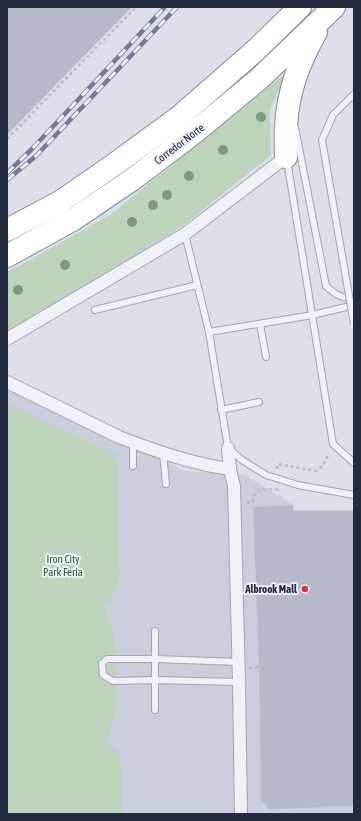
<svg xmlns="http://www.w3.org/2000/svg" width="361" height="821" font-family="'Asap Condensed',sans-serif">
	<rect width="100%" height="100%" fill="#dcdfe8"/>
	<polygon fill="#caceda" points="7,382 133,443 184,471 245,475 293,505 294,510 354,510 354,814 7,814"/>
	<g fill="#bfd2bc">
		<polygon points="287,72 270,109 271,155 183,226 87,285 7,331 7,272 21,265 110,215"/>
		<polygon points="7,404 117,455 119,582 110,600 103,605 112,629 116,654 116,707 109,734 106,744 115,749 122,768 122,814 7,814"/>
	</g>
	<g fill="#b6bac8">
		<polygon points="7,7 132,7 7,135"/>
		<polygon points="293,505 293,511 354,511 354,806 269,809 261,799 259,667 253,507"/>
	</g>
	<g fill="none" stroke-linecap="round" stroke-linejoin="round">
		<defs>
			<g id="lane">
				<path d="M295 127 326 286C337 296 340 297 354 299"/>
				<polyline points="322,140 333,115 354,94"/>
				<polyline points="287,160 333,444 354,463"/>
				<polyline points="185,234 209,332 228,448 242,460 266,475 298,485 354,495"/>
				<polyline points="95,310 197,285"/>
				<polyline points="260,324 266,357"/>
				<polyline points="209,332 313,315 354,305"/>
				<polyline points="221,410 259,402"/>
				<polyline points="163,453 166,484"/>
				<polyline points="133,466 133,443"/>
				<polyline points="239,662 155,659 107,659 102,663 103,675 113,681 155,680 239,682"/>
				<polyline points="155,710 155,631"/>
			</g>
			<g id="street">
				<polyline points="7,339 185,234 286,157"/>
				<path d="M7 382 119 437C145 447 172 457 199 463 209 466 219 467 230 469"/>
				<polyline points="228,448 230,469 234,486 239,682 241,814"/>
			</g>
			<g id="highway">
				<path d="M286 157C286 147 285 136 286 126 288 91 299 62 316 32"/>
				<polyline points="7,230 60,202 115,164 178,118 257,49 300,7"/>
				<polyline points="7,256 74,219 133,179 195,132 259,79 334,7"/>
			</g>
		</defs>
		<use href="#lane" stroke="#a1a5b2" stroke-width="8"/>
		<use href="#street" stroke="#a1a5b2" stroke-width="14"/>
		<use href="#highway" stroke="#828aa0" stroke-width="24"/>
		<g stroke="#b6bac3" stroke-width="2.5" stroke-dasharray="3 3" stroke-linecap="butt">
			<polyline points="7,139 136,7"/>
			<path d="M277 469 278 464 316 471C323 467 326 460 329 453"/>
			<path d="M247 503 253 502C252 488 268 488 279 490"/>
			<polyline points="249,668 259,667"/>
		</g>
		<use href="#lane" stroke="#eff1f6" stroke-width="6"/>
		<use href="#street" stroke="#eff1f6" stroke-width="12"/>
		<use href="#highway" stroke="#fff" stroke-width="22"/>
		<defs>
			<g id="rail">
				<polyline points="7,173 30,151 165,7"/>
				<polyline points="7,180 36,156 177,7"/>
			</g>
		</defs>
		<use href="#rail" stroke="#747c93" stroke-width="4.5"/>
		<use href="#rail" stroke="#ebeef5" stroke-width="3" stroke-dasharray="9" stroke-linecap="butt"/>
		<defs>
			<polyline id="lane-bridge" points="322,140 354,324"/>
		</defs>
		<use href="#lane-bridge" stroke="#a1a5b2" stroke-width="8" stroke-linecap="butt"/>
		<use href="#lane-bridge" stroke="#eff1f6" stroke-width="6"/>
	</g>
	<g fill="#809783">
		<circle cx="261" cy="117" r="5"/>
		<circle cx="223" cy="150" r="5"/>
		<circle cx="189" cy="176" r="5"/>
		<circle cx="167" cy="195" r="5"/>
		<circle cx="153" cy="205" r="5"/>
		<circle cx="132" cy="222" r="5"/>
		<circle cx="65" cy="265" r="5"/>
		<circle cx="18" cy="290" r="5"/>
	</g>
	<circle fill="#da3339" stroke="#ebeef5" stroke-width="1.5" cx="305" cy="589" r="4"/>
	<g text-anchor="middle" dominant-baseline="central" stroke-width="4" stroke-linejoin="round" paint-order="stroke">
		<g font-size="11" fill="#242b3f" stroke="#ebeef5">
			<text transform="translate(179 144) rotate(-37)">Corredor Norte</text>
		</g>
		<g font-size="11" fill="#345c30" stroke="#ebeef5">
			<text x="63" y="559">Iron City<tspan x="63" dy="13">Park Feria</tspan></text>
		</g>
		<g font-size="11" font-weight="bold" fill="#242b3f" stroke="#ebeef5" text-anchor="end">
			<text x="297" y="589">Albrook Mall</text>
		</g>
	</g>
	<rect width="361" height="821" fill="none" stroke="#242b3f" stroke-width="16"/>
</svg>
